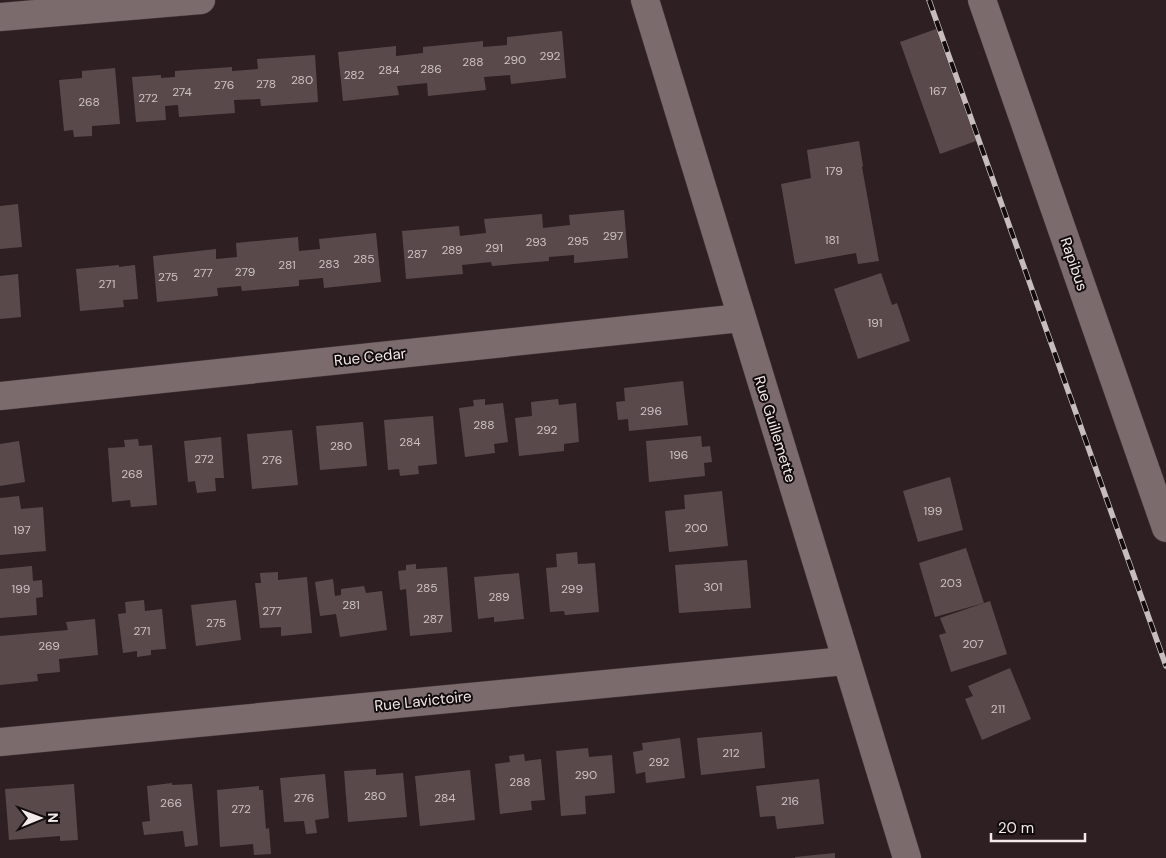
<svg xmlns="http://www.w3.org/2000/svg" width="1166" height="858" font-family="'DM Sans',sans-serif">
	<rect width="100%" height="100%" fill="#2e2022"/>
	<g fill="#59494b">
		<polygon points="936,29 976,141 940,154 900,42"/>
		<polygon points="562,31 566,78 511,84 510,75 484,77 486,90 428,96 427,83 397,86 399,95 343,101 338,52 396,46 396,56 423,53 423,47 483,41 483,47 507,45 507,37"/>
		<polygon points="315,55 318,102 261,106 260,99 234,100 235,113 179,117 178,105 165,106 166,120 136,122 132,77 161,75 161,78 175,77 175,71 232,67 232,71 258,69 257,59"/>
		<polygon points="115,68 120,124 92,126 92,136 74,137 73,130 64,131 59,80 82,78 82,71"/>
		<polygon points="859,141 863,166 862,167 879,261 858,264 856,253 795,264 781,184 811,178 807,150"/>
		<polygon points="18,204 22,247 0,249 0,206"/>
		<polygon points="624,210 628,258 574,263 574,255 549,257 549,261 492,266 491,262 462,265 463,274 406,279 402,231 459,226 460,236 486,233 484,219 542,214 543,228 570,225 569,215"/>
		<polygon points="376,233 381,282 324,288 323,278 299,280 299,286 242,291 241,286 217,288 218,296 157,302 153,256 216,249 216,259 237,257 236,243 298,237 299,251 320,249 319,239"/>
		<polygon points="119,265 119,267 135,265 138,299 123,300 124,307 80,311 76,269"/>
		<polygon points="881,273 892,305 897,303 910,341 858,359 834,289"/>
		<polygon points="18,274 21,317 0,319 0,276"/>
		<polygon points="683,381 688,425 629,431 628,419 618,420 616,402 625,401 624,388"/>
		<polygon points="485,399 485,405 503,403 508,442 494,444 495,453 465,457 459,408 474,406 473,400"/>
		<polygon points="558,399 559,405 576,403 579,442 564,444 564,451 519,456 515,418 532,416 531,402"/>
		<polygon points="433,416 437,464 418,466 419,474 400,476 399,469 388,470 384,420"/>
		<polygon points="363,422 367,466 320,470 316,426"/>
		<polygon points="292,430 298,485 252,489 247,434"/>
		<polygon points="701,436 702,447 710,446 712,462 704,463 705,476 649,482 646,441"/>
		<polygon points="221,437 224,478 215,478 216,491 197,493 195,481 188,482 184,441"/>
		<polygon points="138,439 139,446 152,445 157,505 131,507 130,500 112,502 108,448 125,447 124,440"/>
		<polygon points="19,441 25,482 0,486 0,444"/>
		<polygon points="950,477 963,530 918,542 903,491"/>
		<polygon points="722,491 728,546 669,552 665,511 685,509 684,495"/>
		<polygon points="19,496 21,509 43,507 46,551 0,555 0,498"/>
		<polygon points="966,548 984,603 935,617 919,563"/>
		<polygon points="577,552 578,564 595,563 599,612 565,615 564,611 550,612 546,568 557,567 556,554"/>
		<polygon points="747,560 751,608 679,613 675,565"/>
		<polygon points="416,564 416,569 447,567 452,632 410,636 406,589 400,590 398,571 406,570 406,565"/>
		<polygon points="32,566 33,581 42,580 43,597 36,598 37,615 0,618 0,569"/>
		<polygon points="278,572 278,580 307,577 312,633 281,636 281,627 260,628 255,583 261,583 260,573"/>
		<polygon points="519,573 524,619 494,622 494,617 478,619 474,577"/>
		<polygon points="333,579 335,596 341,595 341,589 364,586 366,593 382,591 387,630 340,637 336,614 320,616 315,582"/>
		<polygon points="144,600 145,611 162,609 166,649 151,650 151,655 137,657 137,651 123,653 118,614 126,613 125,602"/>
		<polygon points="236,600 241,640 196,646 191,605"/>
		<polygon points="990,601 1007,654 951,672 939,635 946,633 940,618"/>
		<polygon points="95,619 98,655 59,659 60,672 37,674 38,681 0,685 0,636 68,630 66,622"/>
		<polygon points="1010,668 1031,719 982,740 965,699 973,696 968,686"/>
		<polygon points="762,732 765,768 701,775 697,738"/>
		<polygon points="680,738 685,778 646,783 645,772 636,774 633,752 643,750 642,743"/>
		<polygon points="588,748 589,757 612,755 615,793 585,796 586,814 561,816 556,751"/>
		<polygon points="524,754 525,761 541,759 545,800 531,801 532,810 500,814 495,764 510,762 509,756"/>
		<polygon points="376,769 376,775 403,773 407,817 348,822 344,771"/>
		<polygon points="470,770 475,820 420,826 415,776"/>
		<polygon points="325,774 329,818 315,820 317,833 306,834 304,821 284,822 280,778"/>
		<polygon points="819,779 824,824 777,829 775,816 760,817 756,786"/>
		<polygon points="172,783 172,785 192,784 198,845 185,847 183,831 144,835 142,822 150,821 147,786"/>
		<polygon points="74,784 78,840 60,841 60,836 9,840 5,789"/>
		<polygon points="259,786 259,790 263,790 266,829 269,828 271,854 254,855 253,844 220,847 217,790"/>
		<polygon points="835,853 835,858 795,858 795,857"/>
	</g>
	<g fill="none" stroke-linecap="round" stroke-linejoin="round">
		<defs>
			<g id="minor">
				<polyline points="645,0 907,858"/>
				<polyline points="982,0 1166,528"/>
				<polyline points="0,17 201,0"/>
				<polyline points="0,396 741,318"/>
				<polyline points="0,742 845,661"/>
			</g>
		</defs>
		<use href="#minor" stroke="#473b3c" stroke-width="29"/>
		<use href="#minor" stroke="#7c6b6d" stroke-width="28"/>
		<defs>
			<polyline id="rail" points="929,0 1166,666"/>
		</defs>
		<use href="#rail" stroke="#c8bdbd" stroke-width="5.5"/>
		<use href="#rail" stroke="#120c0c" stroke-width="4" stroke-dasharray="11" stroke-linecap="butt"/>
	</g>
	<g text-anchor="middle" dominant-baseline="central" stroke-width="4" stroke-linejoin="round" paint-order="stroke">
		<g font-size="12" fill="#ccc1c2">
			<text x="550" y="56">292</text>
			<text x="515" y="60">290</text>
			<text x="473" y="62">288</text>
			<text x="431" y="69">286</text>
			<text x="389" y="70">284</text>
			<text x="354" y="75">282</text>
			<text x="302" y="80">280</text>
			<text x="266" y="84">278</text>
			<text x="224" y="85">276</text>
			<text x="938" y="91">167</text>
			<text x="182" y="92">274</text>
			<text x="148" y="98">272</text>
			<text x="89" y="102">268</text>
			<text x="834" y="171">179</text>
			<text x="613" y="236">297</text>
			<text x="832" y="240">181</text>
			<text x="578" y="241">295</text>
			<text x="536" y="242">293</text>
			<text x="494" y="248">291</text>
			<text x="452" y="250">289</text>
			<text x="417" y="254">287</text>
			<text x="364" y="259">285</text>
			<text x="329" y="264">283</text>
			<text x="287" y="265">281</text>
			<text x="245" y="272">279</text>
			<text x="203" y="273">277</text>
			<text x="168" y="277">275</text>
			<text x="107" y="284">271</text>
			<text x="875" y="323">191</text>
			<text x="651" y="411">296</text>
			<text x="484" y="425">288</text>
			<text x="547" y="430">292</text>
			<text x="410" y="442">284</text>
			<text x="341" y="446">280</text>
			<text x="679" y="455">196</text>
			<text x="204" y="459">272</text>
			<text x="272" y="460">276</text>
			<text x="132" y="474">268</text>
			<text x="933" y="511">199</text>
			<text x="696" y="528">200</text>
			<text x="22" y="530">197</text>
			<text x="951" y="583">203</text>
			<text x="713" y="587">301</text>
			<text x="427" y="588">285</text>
			<text x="21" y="589">199</text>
			<text x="572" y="589">299</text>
			<text x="499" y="597">289</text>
			<text x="351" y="605">281</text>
			<text x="272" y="611">277</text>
			<text x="433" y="619">287</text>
			<text x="216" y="623">275</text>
			<text x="142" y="631">271</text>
			<text x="973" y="644">207</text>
			<text x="49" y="646">269</text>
			<text x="998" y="709">211</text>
			<text x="731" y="753">212</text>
			<text x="659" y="762">292</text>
			<text x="586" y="775">290</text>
			<text x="520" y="782">288</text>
			<text x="375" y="796">280</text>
			<text x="304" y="798">276</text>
			<text x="445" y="798">284</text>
			<text x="790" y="801">216</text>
			<text x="171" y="803">266</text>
			<text x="241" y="809">272</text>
		</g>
		<g font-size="15" fill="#f3e9e9" stroke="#120c0c">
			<text transform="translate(1074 264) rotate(71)">Rapibus</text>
			<text transform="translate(370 357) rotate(-6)">Rue Cedar</text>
			<text transform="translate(775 429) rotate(73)">Rue Guillemette</text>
			<text transform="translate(423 701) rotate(-6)">Rue Lavictoire</text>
		</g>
	</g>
	<g transform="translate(40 818) rotate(89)" stroke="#120c0c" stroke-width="4" paint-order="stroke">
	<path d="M0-4L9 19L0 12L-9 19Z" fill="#f3e9e9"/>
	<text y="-8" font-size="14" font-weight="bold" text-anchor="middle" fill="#f3e9e9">N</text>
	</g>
	<path d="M991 833v8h94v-8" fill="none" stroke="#f3e9e9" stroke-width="2.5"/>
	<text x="998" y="833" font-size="15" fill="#f3e9e9" stroke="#120c0c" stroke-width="4" paint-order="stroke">20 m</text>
</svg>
